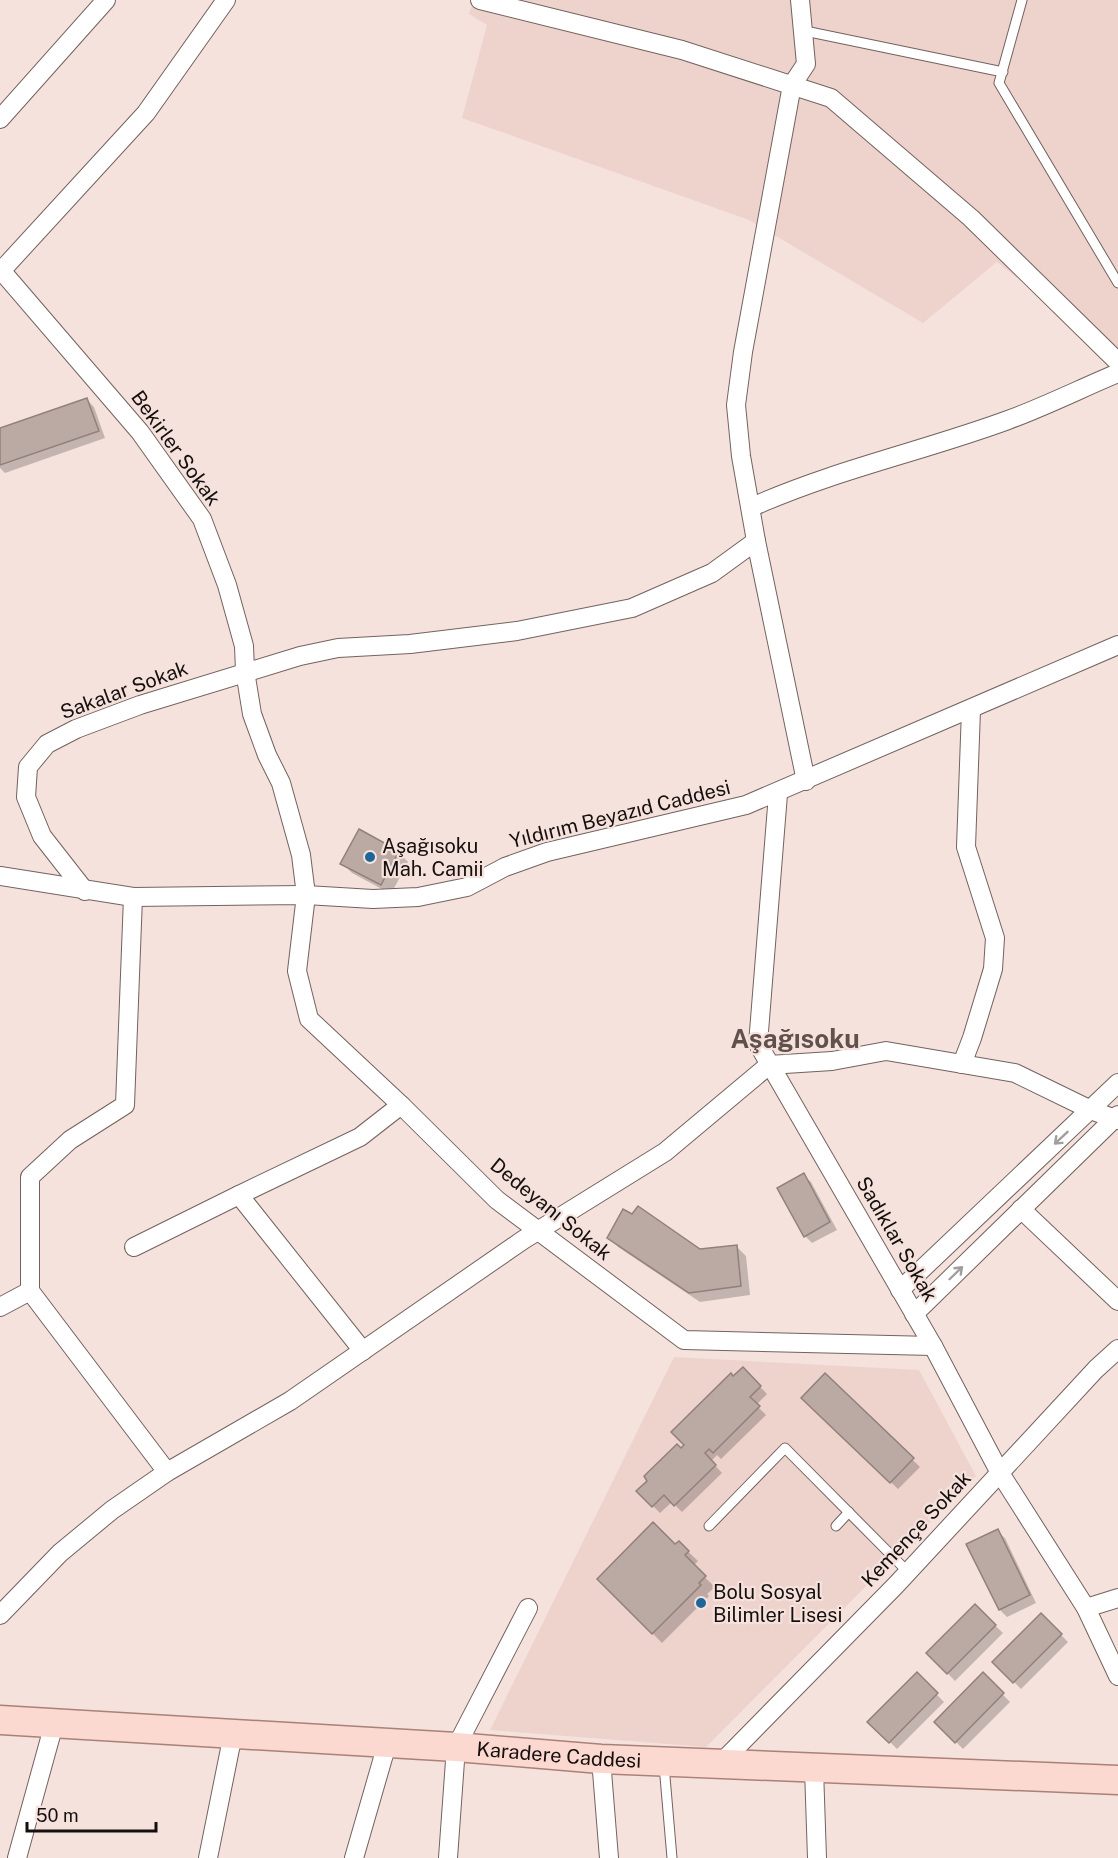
<svg xmlns="http://www.w3.org/2000/svg" width="1118" height="1858" font-family="'Public Sans',sans-serif">
	<rect width="100%" height="100%" fill="#f5e2dd"/>
	<g fill="#eed3cc">
		<polygon points="474,0 1118,0 1118,358 997,262 923,323 749,220 462,118 487,25 469,14"/>
		<polygon points="674,1357 919,1370 976,1476 706,1747 490,1730"/>
	</g>
	<g fill="#0003">
		<polygon points="87,400 94,407 105,438 5,473 0,468 0,430"/>
		<polygon points="359,831 398,852 408,862 391,894 352,873 342,863"/>
		<polygon points="803,1175 811,1182 837,1230 812,1243 805,1236"/>
		<polygon points="609,1237 699,1251 736,1246 746,1256 750,1295 700,1302 618,1247"/>
		<polygon points="743,1369 767,1394 756,1405 766,1415 721,1459 717,1455 711,1461 722,1473 682,1512 672,1502 660,1513 638,1491 681,1450"/>
		<polygon points="825,1375 920,1467 898,1489 803,1398"/>
		<polygon points="997,1531 1005,1538 1036,1603 1007,1617 1000,1610 968,1544"/>
		<polygon points="679,1543 698,1561 693,1566 715,1587 707,1594 709,1596 662,1643 599,1579"/>
		<polygon points="975,1606 1003,1633 955,1681 928,1653"/>
		<polygon points="1041,1615 1068,1642 1021,1689 994,1662"/>
		<polygon points="917,1674 944,1702 897,1749 870,1722"/>
		<polygon points="983,1674 1010,1702 963,1749 936,1722"/>
	</g>
	<g fill="#bba9a4" stroke="#91807b" stroke-width="1.5">
		<polygon points="87,398 99,431 0,465 0,428"/>
		<polygon points="359,829 399,851 381,885 340,864"/>
		<polygon points="804,1173 830,1222 804,1237 777,1188"/>
		<polygon points="638,1206 700,1249 737,1245 741,1286 689,1293 607,1238 623,1209 632,1214"/>
		<polygon points="743,1367 761,1386 750,1397 760,1406 713,1453 709,1449 705,1453 716,1465 674,1506 664,1495 652,1507 636,1491 647,1481 644,1476 677,1444 681,1448 684,1445 671,1432 731,1373 733,1376"/>
		<polygon points="825,1373 914,1458 890,1483 801,1398"/>
		<polygon points="653,1522 675,1544 679,1541 689,1551 685,1555 706,1576 699,1583 701,1585 652,1634 597,1579"/>
		<polygon points="998,1529 1030,1595 999,1610 966,1544"/>
		<polygon points="975,1604 996,1625 947,1674 926,1653"/>
		<polygon points="1041,1613 1062,1634 1013,1683 992,1662"/>
		<polygon points="917,1672 938,1693 889,1743 867,1722"/>
		<polygon points="983,1672 1004,1693 955,1743 934,1722"/>
	</g>
	<g fill="none" stroke-linecap="round" stroke-linejoin="round">
		<defs>
			<g id="service">
				<polyline points="1022,0 999,83 1118,283"/>
				<polyline points="805,31 1003,72"/>
				<polyline points="709,1526 785,1448 908,1572"/>
				<polyline points="836,1526 849,1512"/>
				<polyline points="664,1765 672,1858"/>
			</g>
			<g id="minor">
				<polyline points="480,0 682,50 831,98 971,218 1118,362"/>
				<polyline points="800,0 806,64 792,85 743,352 736,405 741,456 756,541 806,781"/>
				<polyline points="0,119 106,0"/>
				<polyline points="0,269 140,432 202,519 227,585 244,646 245,671 252,714 267,755 281,783 301,855 306,895 297,971 309,1019 401,1105 497,1200 684,1340 933,1346"/>
				<polyline points="2,270 146,113 226,0"/>
				<path d="M752 507C834 470 924 451 1008 420 1046 406 1082 388 1118 373"/>
				<polyline points="778,794 758,1044 933,1346 1000,1473 1086,1608 1118,1676"/>
				<polyline points="0,876 133,897 306,895 373,899 418,897 467,887 505,867 547,852 746,805 1118,645"/>
				<polyline points="85,891 42,836 26,797 28,767 47,744 76,729 140,705 300,656 338,648 410,644 517,631 632,608 712,573 756,541"/>
				<polyline points="962,1064 972,1038 993,969 995,938 966,847 971,710"/>
				<polyline points="1021,1209 1118,1301"/>
				<polyline points="134,1247 239,1195"/>
				<polyline points="900,1290 1118,1083"/>
				<polyline points="30,1291 30,1177 70,1140 125,1105 133,897"/>
				<polyline points="0,1307 30,1291 167,1472"/>
				<polyline points="914,1314 1118,1115"/>
				<polyline points="363,1351 239,1195 360,1137 401,1105"/>
				<polyline points="1086,1608 1118,1598"/>
				<polyline points="0,1615 60,1553 112,1510 167,1472 290,1401 523,1240 665,1152 769,1065 832,1061 886,1051 1015,1073 1091,1110 1118,1120"/>
				<polyline points="601,1759 609,1858"/>
				<polyline points="720,1764 896,1585 1096,1369 1118,1349"/>
				<polyline points="814,1769 817,1858"/>
				<polyline points="17,1858 54,1724"/>
				<polyline points="208,1858 233,1734"/>
				<polyline points="354,1858 387,1744"/>
				<polyline points="448,1858 456,1747 528,1608"/>
			</g>
			<g id="primary">
				<path id="s1" d="M0 1720 456 1747 601 1759 1118 1780"/>
			</g>
		</defs>
		<use href="#service" stroke="#73625e" stroke-width="11"/>
		<use href="#minor" stroke="#73625e" stroke-width="20"/>
		<use href="#primary" stroke="#a98177" stroke-width="31"/>
		<use href="#service" stroke="#fff" stroke-width="9"/>
		<use href="#minor" stroke="#fff" stroke-width="18"/>
		<use href="#primary" stroke="#fbd8d0" stroke-width="28"/>
	</g>
	<defs><path id="oneway-shaft" d="M-6 0H5M1.5-3L5.5 0L1.5 3" fill="none" stroke-width="1.6" stroke-linecap="round" stroke-linejoin="round" transform="scale(1.5)"/></defs>
	<g stroke="#a19f9e">
		<use href="#oneway-shaft" transform="translate(1061 1138) rotate(137)"/>
		<use href="#oneway-shaft" transform="translate(956 1273) rotate(-44)"/>
	</g>
	<g fill="#1e669a" stroke="#f5e2dd" stroke-width="2">
		<circle cx="370" cy="857" r="6"/>
		<circle cx="701" cy="1603" r="6"/>
	</g>
	<g text-anchor="middle" dominant-baseline="central" stroke-width="4.5" stroke-linejoin="round" paint-order="stroke">
		<g font-size="20" fill="#150f0d" stroke="#f5e2dd">
			<text transform="translate(176 448) rotate(54)">Bekirler Sokak</text>
			<text transform="translate(124 690) rotate(-20)">Sakalar Sokak</text>
			<text transform="translate(620 814) rotate(-14)">Yıldırım Beyazıd Caddesi</text>
			<text transform="translate(551 1209) rotate(39)">Dedeyanı Sokak</text>
			<text transform="translate(897 1239) rotate(60)">Sadıklar Sokak</text>
			<text transform="translate(916 1529) rotate(-47)">Kemençe Sokak</text>
			<text stroke="none"><textPath href="#s1" startOffset="560">Karadere Caddesi</textPath></text>
		</g>
		<g font-size="20" fill="#150f0d" stroke="#f5e2dd" text-anchor="start">
			<text x="382" y="846">Aşağısoku<tspan x="382" dy="23">Mah. Camii</tspan></text>
			<text x="713" y="1592">Bolu Sosyal<tspan x="713" dy="23">Bilimler Lisesi</tspan></text>
		</g>
		<g font-size="26" font-weight="bold" fill="#61514d" stroke="#f5e2dd">
			<text x="795" y="1038">Aşağısoku</text>
		</g>
	</g>
	<path d="M27 1822v9h129v-9" fill="none" stroke="#150f0d" stroke-width="3"/>
	<text x="36" y="1822" font-size="18" fill="#150f0d" stroke="#f5e2dd" stroke-width="4.5" paint-order="stroke">50 m</text>
</svg>
